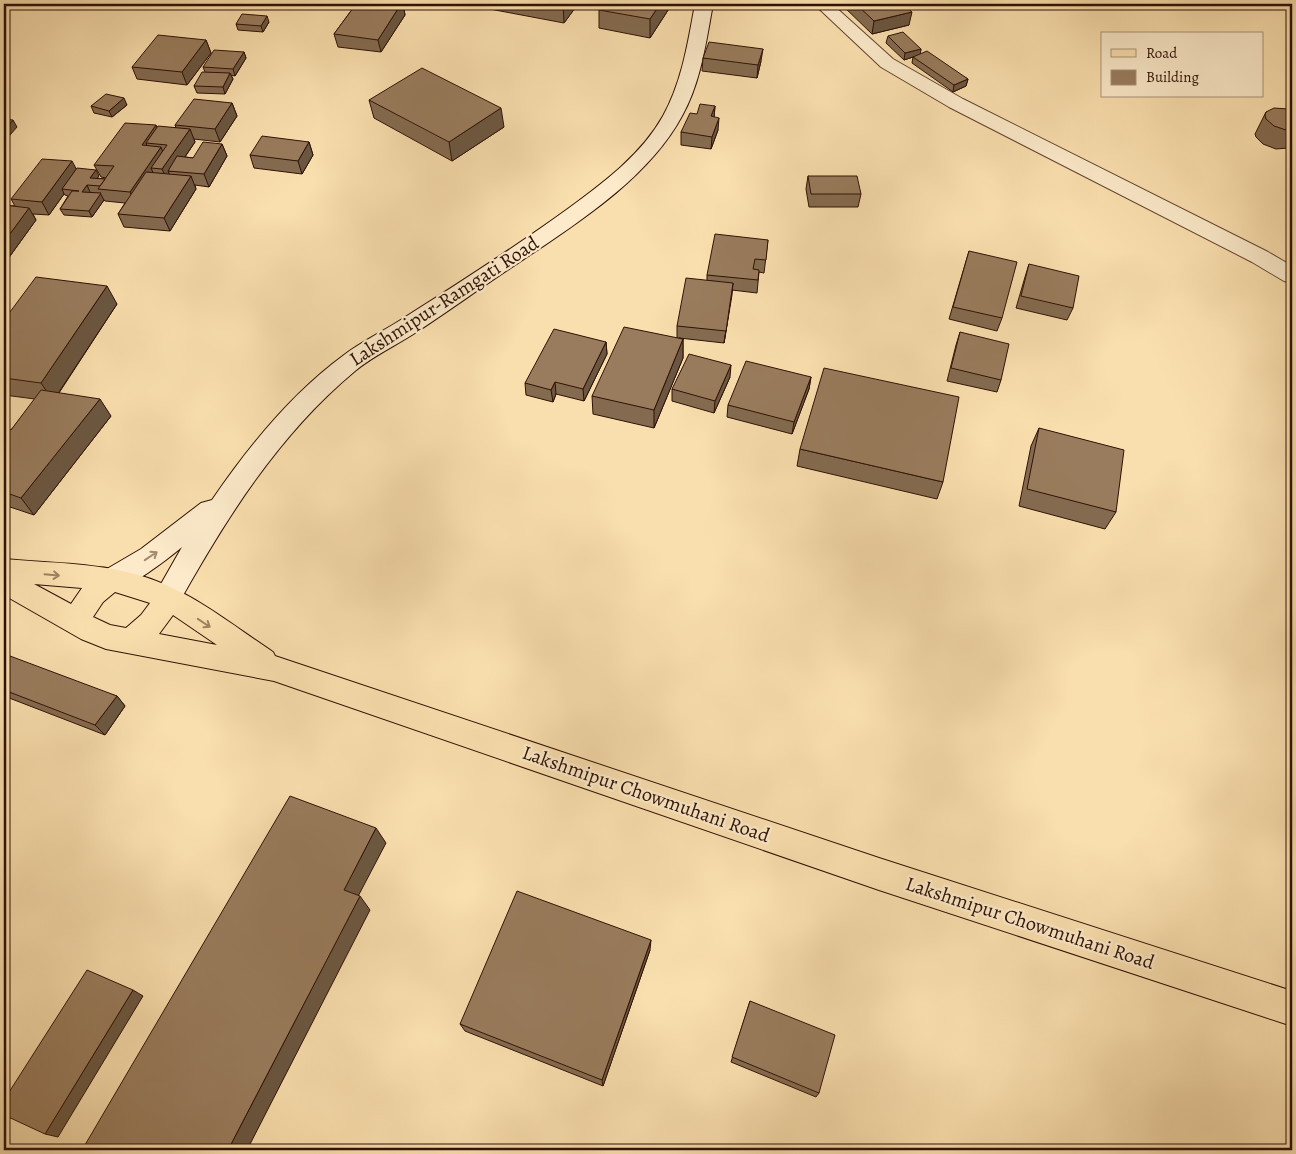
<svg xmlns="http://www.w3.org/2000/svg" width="1296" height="1154" font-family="Alegreya,serif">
	<rect width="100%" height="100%" fill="#fadfae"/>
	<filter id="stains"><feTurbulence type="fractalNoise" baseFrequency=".004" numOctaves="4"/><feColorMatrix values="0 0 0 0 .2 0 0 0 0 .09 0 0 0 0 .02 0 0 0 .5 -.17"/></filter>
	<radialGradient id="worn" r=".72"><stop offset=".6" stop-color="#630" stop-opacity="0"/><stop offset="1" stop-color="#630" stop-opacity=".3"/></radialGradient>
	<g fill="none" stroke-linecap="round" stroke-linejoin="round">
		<defs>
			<polygon id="minor" points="814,4 832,4 893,59 963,99 1268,252 1292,266 1292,283 1284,281 1252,262 949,107 881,67"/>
			<path id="secondary" d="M695 4H713C706 42 701 82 682 116 647 181 571 227 512 267 479 289 447 312 415 333 395 346 373 356 355 371 278 435 225 520 177 606L167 610 157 606 153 598 182 547C168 559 128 589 112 592 108 592 104 590 100 589L96 581 100 573 141 549 201 503 212 500C248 447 292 393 344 355 361 342 380 333 399 321 456 285 514 248 569 208 603 183 642 154 663 116 682 82 688 42 695 4Z"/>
			<path id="primary" d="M4 559C58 564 115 562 166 585 205 602 238 629 273 652L275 656 879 858 1292 991V1026L879 890 274 681 106 649 81 639 4 595ZM34 584 82 588 71 604ZM115 592 150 603 141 615 126 628 110 625 93 617 103 602ZM173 615 217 645 159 634Z"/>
		</defs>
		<use href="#minor" stroke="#62442f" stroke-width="2"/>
		<use href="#secondary" stroke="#2f1105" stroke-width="2"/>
		<use href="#primary" stroke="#2f1105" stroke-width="2"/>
		<use href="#minor" fill="#fceaca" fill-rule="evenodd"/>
		<use href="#secondary" fill="#fceaca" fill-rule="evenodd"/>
		<use href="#primary" fill="#fadfae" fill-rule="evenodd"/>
	</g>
	<g fill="#846b50" stroke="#2f1105">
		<polygon points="356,4 403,4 405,15 381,52 338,47 334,34"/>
		<polygon points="478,4 578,4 564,23 479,7"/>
		<polygon points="603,4 672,4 650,38 599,28 599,10"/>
		<polygon points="841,4 903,4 909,25 872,34"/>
		<polygon points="269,22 263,32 238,30 236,24"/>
		<polygon points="888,36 921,49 920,54 968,79 966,86 953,92 912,63 913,57 904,60 886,43"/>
		<polygon points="206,40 211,53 187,85 137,79 132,67"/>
		<polygon points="244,52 246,58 235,76 231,75 233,79 225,94 197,93 194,86 205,72 203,67"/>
		<polygon points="703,58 761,61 757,78 702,71"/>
		<polygon points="369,100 504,127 452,161 374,118"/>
		<polygon points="232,103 237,116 220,142 194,139 195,142 185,157 193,158 222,144 227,156 209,187 195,185 196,189 170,231 124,227 118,214 125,203 105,201 104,200 92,217 64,215 60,209 68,196 65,195 64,194 49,215 33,214 36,220 5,263 4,263 4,205 15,206 11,199 76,169 99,176 97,178 105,179 106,178 101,177 94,165 157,128 176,128 175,125"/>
		<polygon points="127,105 112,117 94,113 91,106"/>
		<polygon points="715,106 714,117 718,130 711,149 681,145 681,132 697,114"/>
		<polygon points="1292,111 1292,146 1288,148 1276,149 1263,144 1256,137 1255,134 1266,112"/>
		<polygon points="309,142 313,155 302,174 254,168 250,155"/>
		<polygon points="808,176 861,194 858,207 809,207 806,189"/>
		<polygon points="768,240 764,273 759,272 757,293 732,290 724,343 679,338 683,339 683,358 654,428 593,414 592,396 677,338 677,326 707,280 707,275"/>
		<polygon points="969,251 1002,318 997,331 949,319"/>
		<polygon points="1029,264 1073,308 1067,320 1016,308 1025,277"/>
		<polygon points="117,304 59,393 111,416 34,515 4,505 4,428 11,430 35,399 4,395 4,320"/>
		<polygon points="960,332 1001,380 997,392 947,381 956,345"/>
		<polygon points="606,342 607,354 584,401 556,394 553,402 526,395 525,383"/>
		<polygon points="730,377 714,413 672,401 672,389"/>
		<polygon points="811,377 809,389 792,434 727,417 728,405"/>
		<polygon points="1039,428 1116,512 1105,529 1019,506 1031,446"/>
		<polygon points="800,449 943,482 937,499 797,466"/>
		<polygon points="4,664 117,696 125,706 105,735 4,696"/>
		<polygon points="650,950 603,1086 465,1031 460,1024"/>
		<polygon points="750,1001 819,1093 816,1097 731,1062"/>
	</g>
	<g fill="#6b5741" stroke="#2f1105">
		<polygon points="401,4 403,4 405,15 381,52 378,40"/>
		<polygon points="563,4 578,4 564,23"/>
		<polygon points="660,4 672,4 650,38 650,19"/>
		<polygon points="912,12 909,25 872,34 874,21"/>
		<polygon points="267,16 269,22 263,32 261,26"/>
		<polygon points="206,40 211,53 187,85 182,72"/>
		<polygon points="763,49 761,61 757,78 758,65"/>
		<polygon points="921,49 920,56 913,57 904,60 905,53"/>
		<polygon points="244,52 246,58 235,76 233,69"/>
		<polygon points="230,73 233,79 225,94 223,87"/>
		<polygon points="968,79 966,86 953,92 954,85"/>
		<polygon points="124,98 127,105 112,117 109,111"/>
		<polygon points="232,103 237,116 220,142 215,129"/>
		<polygon points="715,106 714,119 711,116"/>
		<polygon points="501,108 504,127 452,161 449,142"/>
		<polygon points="719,118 718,130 711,149 712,137"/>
		<polygon points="13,120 17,127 4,142 4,131"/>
		<polygon points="156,125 161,138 146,143 151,154 142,145"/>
		<polygon points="190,129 195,142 175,171 168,171 171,178 168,182 162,169"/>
		<polygon points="1292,141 1292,146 1288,148"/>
		<polygon points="309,142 313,155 302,174 298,161"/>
		<polygon points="222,144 227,156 209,187 204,174"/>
		<polygon points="161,147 166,160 151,168 155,177 136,205 130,192"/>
		<polygon points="72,161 79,174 62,189 64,194 49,215 42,202"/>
		<polygon points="96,170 99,176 93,184 90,178"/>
		<polygon points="191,176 196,189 170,231 164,218"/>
		<polygon points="87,185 90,192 86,198 82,192"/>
		<polygon points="100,193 104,200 92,217 89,211"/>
		<polygon points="29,208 36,220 5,263 4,262 4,242"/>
		<polygon points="733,283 732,295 724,343 726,331"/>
		<polygon points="107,286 117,304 53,401 41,383"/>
		<polygon points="683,339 683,358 654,428 654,410"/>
		<polygon points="606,342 607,354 584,401 583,389"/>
		<polygon points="731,365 730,377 714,413 715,401"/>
		<polygon points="811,377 809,389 792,434 794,422"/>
		<polygon points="555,382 556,394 553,402 551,390"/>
		<polygon points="100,399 111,416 34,515 21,498"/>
		<polygon points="117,696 125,706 105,735 95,725"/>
		<polygon points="376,828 386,843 354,904 344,890"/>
		<polygon points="360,896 370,910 247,1150 228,1150"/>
		<polygon points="651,940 650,950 603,1086 602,1080"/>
		<polygon points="133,990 143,996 58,1137 45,1134"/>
	</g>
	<g fill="#997c5d" stroke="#2f1105">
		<polygon points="356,4 401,4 378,40 334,34"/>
		<polygon points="603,4 660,4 650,19 599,10"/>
		<polygon points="856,4 903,4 912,12 874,21"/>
		<polygon points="242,14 267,16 261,26 236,24"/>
		<polygon points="903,32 921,49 905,53 888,36"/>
		<polygon points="158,35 206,40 182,72 132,67"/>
		<polygon points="709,42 763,49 758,65 703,58"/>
		<polygon points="214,50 244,52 233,69 203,67"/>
		<polygon points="927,51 968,79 954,85 913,57"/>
		<polygon points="422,68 501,108 449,142 369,100"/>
		<polygon points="202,72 230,73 223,87 194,86"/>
		<polygon points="106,94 124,98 109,111 91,106"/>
		<polygon points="194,99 232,103 215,129 175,125"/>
		<polygon points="700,104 715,106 711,116 719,118 712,137 681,132 690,113 697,114"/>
		<polygon points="1274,108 1288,109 1292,111 1292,130 1286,130 1274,126 1266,119 1265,115 1266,112"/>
		<polygon points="4,119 13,120 4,131"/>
		<polygon points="125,123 156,125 142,145 161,147 130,192 98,189 114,166 94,165"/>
		<polygon points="158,126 190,129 162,169 151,168 167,145 146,143"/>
		<polygon points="262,136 309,142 298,161 250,155"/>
		<polygon points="203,142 222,144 204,174 168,171 177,156 193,158"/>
		<polygon points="42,159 72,161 42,202 11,199"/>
		<polygon points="77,168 96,170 90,178 105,179 100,186 87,185 82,192 101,193 89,211 60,209 72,191 79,191 62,189"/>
		<polygon points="146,172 191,176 164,218 118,214"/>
		<polygon points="808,176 857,176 861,194 811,194"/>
		<polygon points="4,205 29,208 4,242"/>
		<polygon points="715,234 768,240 766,260 755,259 753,269 759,270 758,280 707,275"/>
		<polygon points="969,251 1017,262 1002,318 953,307"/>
		<polygon points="1029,264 1079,276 1073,308 1021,296"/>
		<polygon points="36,277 107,286 41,383 4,378 4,320"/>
		<polygon points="686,278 733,283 726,331 677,326"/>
		<polygon points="624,327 683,339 654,410 592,396"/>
		<polygon points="554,329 606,342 583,389 555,382 551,390 525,383"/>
		<polygon points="960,332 1009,344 1001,380 951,368"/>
		<polygon points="689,354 731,365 715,401 672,389"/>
		<polygon points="746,361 811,377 794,422 728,405"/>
		<polygon points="824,368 959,397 943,482 800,449"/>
		<polygon points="41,390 100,399 21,498 4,492 4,428 11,430"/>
		<polygon points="1039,428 1124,450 1116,512 1027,489"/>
		<polygon points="10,656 117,696 95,725 4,690 4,664"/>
		<polygon points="290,796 376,828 344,890 360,896 228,1150 82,1150"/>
		<polygon points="517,891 651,940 602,1080 460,1024"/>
		<polygon points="87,970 133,990 45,1134 4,1115 4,1100"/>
		<polygon points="750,1001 835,1035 819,1093 732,1057"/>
	</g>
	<defs><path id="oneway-shaft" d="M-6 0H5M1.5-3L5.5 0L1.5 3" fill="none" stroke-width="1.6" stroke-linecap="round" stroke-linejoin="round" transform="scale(1.25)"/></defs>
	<use stroke="#a08871" href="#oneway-shaft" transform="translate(151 556) rotate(-34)"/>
	<g stroke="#9f8262">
		<use href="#oneway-shaft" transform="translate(52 575) rotate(5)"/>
		<use href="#oneway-shaft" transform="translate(204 623) rotate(34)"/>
	</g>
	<g text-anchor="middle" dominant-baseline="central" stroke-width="4.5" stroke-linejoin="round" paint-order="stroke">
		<g font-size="20" fill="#2f1105" stroke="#fceaca">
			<text transform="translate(444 301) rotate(-33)">Lakshmipur-Ramgati Road</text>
			<text transform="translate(646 794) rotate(19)">Lakshmipur Chowmuhani Road</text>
			<text transform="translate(1030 923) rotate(18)">Lakshmipur Chowmuhani Road</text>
		</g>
	</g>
	<rect width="1296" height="1154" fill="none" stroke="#fadfae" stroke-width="20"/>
	<rect x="5" y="5" width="1286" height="1144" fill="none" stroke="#2f1105" stroke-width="2.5"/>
	<rect x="10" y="10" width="1276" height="1134" fill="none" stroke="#2f1105"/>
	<rect x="1101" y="32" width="162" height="65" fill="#fceaca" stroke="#aa937b"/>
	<rect x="1111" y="49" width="25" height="8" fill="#fadfae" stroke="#aa937b"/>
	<text x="1146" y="58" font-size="15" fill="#2f1105">Road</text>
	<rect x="1111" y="70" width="25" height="15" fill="#997c5d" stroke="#aa937b"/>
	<text x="1146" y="82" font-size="15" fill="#2f1105">Building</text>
	<rect width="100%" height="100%" filter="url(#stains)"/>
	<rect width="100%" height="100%" fill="url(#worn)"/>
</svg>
